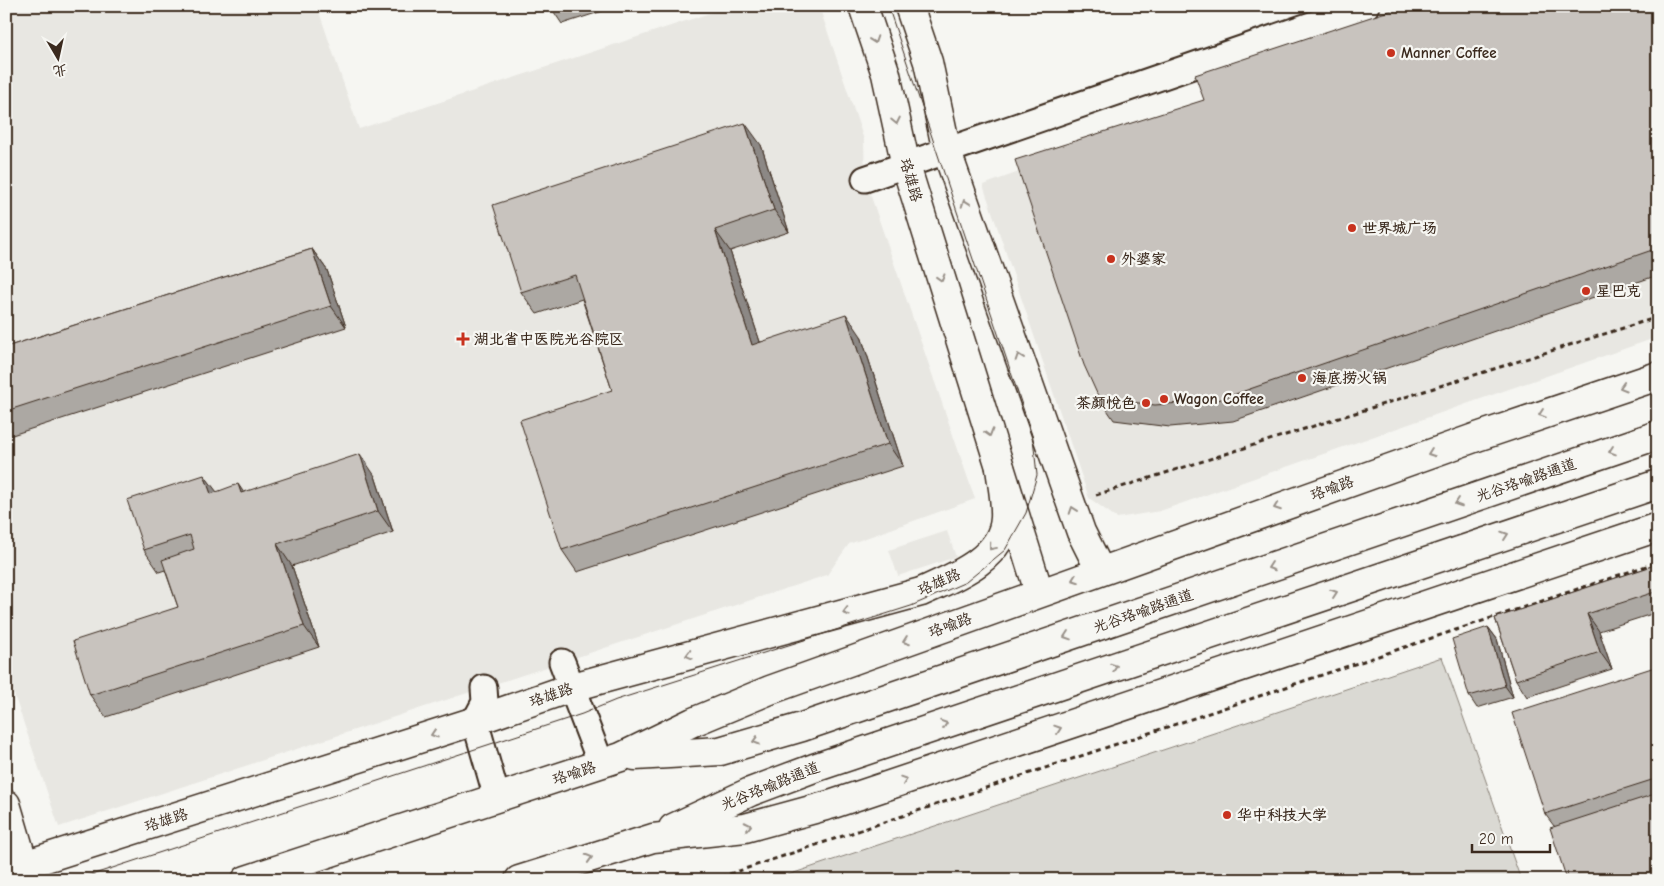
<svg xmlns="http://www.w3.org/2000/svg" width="1664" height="886" font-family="'Comic Neue','LXGW WenKai TC',sans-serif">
	<rect width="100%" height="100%" fill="#f6f6f2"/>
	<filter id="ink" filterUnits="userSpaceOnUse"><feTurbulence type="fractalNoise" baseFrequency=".02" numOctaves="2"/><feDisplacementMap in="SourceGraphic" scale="10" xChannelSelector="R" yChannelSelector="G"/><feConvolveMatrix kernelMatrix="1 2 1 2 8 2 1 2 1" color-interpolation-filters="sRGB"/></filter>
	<g filter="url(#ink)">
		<g fill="#e8e7e2">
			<polygon points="6,6 317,6 359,129 731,6 819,6 864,140 865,179 975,499 849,544 827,575 59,827 6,671"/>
			<polygon points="1483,6 1658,6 1658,337 1160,511 1117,518 1089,498 983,185"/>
			<polygon points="947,531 956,557 898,576 889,550"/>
		</g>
		<polygon fill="#dad9d3" stroke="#8a8278" points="1442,657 1521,880 773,880"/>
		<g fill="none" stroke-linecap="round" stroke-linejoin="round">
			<defs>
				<g id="street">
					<polyline points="865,179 1366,6"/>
					<polyline points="562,662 601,764"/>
					<polyline points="484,688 485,702 475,721 497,798"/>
				</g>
				<g id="secondary">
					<polyline points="863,6 886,74 906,166 1039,592"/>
					<polyline points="909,6 928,62 947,152 1081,532 1100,570"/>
					<polyline points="6,804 24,865 25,880"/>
					<path d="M24 865 475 721 573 687 921 592C952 578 1003 559 1005 518 1006 502 1002 484 1000 468"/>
				</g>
				<g id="highway">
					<polyline points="635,756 720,751 802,727 1658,435"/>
					<polyline points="673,828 750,792 814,768 1658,484"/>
					<polyline points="246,880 621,757 693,722 770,690 1477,437 1658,376"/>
					<polyline points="519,880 653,838 745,828 833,804 1658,527"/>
				</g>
			</defs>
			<use href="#street" stroke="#3b2a1e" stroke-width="29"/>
			<use href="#secondary" stroke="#3b2a1e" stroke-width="31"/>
			<use href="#highway" stroke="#3b2a1e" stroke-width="31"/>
			<g stroke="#3b2a1e" stroke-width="3" stroke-dasharray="5 4" stroke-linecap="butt">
				<polyline points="1096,495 1658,317"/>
				<polyline points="712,880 1658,562"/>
			</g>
			<use href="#street" stroke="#f6f6f2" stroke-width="25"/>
			<use href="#secondary" stroke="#f6f6f2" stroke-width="28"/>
			<use href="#highway" stroke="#f6f6f2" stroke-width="28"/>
			<polyline stroke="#3b2a1e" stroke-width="1" points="76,880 582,714 616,700 911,606 966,582 1005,550 1026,513 1037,475 1033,438 888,6"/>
		</g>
		<g fill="#aca8a3" stroke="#3b2a1e">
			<polygon points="550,6 618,6 562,24"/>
			<polygon points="1658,6 1658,275 1233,421 1170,427 1114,420 1099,398 1204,100"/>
			<polygon points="761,145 789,232 730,251 760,342 861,336 903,466 577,572 562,550 612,390 582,299 537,314 521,292"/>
			<polygon points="312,249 327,270 346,327 6,437 6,347"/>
			<polygon points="204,475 216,492 244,493 375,476 393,532 292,566 319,647 106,717 90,695 178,607 165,570 159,572 144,550"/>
			<polygon points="1658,564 1658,612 1599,631 1612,669 1527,697 1516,680 1495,618"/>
			<polygon points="1488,627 1497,639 1513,697 1477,708 1469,696"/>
			<polygon points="1658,666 1658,880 1554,826 1545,814"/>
		</g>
		<g fill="#8c8885" stroke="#3b2a1e">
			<polygon points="745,123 761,145 789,232 774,210"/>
			<polygon points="715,230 730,251 768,366 752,345"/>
			<polygon points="312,249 327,270 346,327 331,306"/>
			<polygon points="846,314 861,336 903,466 888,444"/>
			<polygon points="360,454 375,476 393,532 378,511"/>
			<polygon points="204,475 220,496 211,494"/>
			<polygon points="238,484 253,506 241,493"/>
			<polygon points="277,544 292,566 319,647 304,626"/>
			<polygon points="1587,614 1599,631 1612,669 1600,652"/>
			<polygon points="1488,627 1497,639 1513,697 1505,686"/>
		</g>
		<g fill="#c8c3be" stroke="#3b2a1e">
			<polygon points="1404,6 1658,6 1658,248 1218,400 1155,405 1099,398 1084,365 1015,160 1204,100 1195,75"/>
			<polygon points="745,123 774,210 715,230 752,345 846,314 888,444 562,550 520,420 612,390 575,275 521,292 493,205"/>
			<polygon points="312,249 331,306 6,411 6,347"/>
			<polygon points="360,454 378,511 277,544 304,626 90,695 73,641 178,607 162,560 194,549 190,535 144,550 127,500 204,475 211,494 238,484 241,493"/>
			<polygon points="1658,564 1658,591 1587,614 1600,652 1516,680 1495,618"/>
			<polygon points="1488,627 1505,686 1469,696 1452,639"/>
			<polygon points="1658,666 1658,778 1545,814 1512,713"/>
			<polygon points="1658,793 1658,880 1567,880 1550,828"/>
		</g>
		<defs><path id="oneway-chevron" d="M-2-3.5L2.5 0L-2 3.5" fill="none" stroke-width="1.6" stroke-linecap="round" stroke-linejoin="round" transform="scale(1.25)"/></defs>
		<g stroke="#989088">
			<use href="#oneway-chevron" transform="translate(874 40) rotate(71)"/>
			<use href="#oneway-chevron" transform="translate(896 121) rotate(78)"/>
			<use href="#oneway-chevron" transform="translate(965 203) rotate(-109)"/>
			<use href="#oneway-chevron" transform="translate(941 278) rotate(73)"/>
			<use href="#oneway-chevron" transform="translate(1019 357) rotate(-109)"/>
			<use href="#oneway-chevron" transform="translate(1623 387) rotate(163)"/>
			<use href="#oneway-chevron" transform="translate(1542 414) rotate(161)"/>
			<use href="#oneway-chevron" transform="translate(989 433) rotate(73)"/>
			<use href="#oneway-chevron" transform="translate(1612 451) rotate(161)"/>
			<use href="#oneway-chevron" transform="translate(1431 453) rotate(160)"/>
			<use href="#oneway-chevron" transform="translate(1458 503) rotate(161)"/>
			<use href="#oneway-chevron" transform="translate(1277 507) rotate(160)"/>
			<use href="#oneway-chevron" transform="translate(1073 510) rotate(-109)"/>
			<use href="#oneway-chevron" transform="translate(1505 535) rotate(-19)"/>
			<use href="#oneway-chevron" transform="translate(992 547) rotate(130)"/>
			<use href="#oneway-chevron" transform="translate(1271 567) rotate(161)"/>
			<use href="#oneway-chevron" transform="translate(1075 579) rotate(160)"/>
			<use href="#oneway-chevron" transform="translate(1334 593) rotate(-19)"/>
			<use href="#oneway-chevron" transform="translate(846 612) rotate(165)"/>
			<use href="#oneway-chevron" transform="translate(1067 636) rotate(161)"/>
			<use href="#oneway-chevron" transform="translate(906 641) rotate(160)"/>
			<use href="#oneway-chevron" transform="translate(689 655) rotate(165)"/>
			<use href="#oneway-chevron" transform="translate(1114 667) rotate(-19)"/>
			<use href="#oneway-chevron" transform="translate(944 724) rotate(-19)"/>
			<use href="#oneway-chevron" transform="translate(1058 729) rotate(-19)"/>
			<use href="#oneway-chevron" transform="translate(434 734) rotate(162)"/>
			<use href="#oneway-chevron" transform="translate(756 741) rotate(163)"/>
			<use href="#oneway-chevron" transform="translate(904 780) rotate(-19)"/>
			<use href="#oneway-chevron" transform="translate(748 826) rotate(-12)"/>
			<use href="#oneway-chevron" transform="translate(589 858) rotate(-17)"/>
		</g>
	</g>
	<g fill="#c8321e" stroke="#f6f6f2" stroke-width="2">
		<circle cx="1391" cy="53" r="5"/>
		<circle cx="1352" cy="228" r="5"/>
		<circle cx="1111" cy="259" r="5"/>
		<circle cx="1586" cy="291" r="5"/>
		<path d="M460.5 331.5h5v5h5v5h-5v5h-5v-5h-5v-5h5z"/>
		<circle cx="1302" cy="378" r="5"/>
		<circle cx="1164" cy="399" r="5"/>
		<circle cx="1146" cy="403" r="5"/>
		<circle cx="1227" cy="815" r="5"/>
	</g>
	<g text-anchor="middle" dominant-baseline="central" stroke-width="4.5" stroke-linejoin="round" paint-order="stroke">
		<g font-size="15" font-weight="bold" fill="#3b2a1e" stroke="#f6f6f2" text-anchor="start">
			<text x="1401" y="53">Manner Coffee</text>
			<text x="1362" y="228">世界城广场</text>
			<text x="1121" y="259">外婆家</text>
			<text x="1596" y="291">星巴克</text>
			<text x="474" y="339">湖北省中医院光谷院区</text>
			<text x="1312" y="378">海底捞火锅</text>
			<text x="1174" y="399">Wagon Coffee</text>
			<text x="1136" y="403" text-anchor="end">茶颜悦色</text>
			<text x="1237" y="815">华中科技大学</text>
		</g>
		<g font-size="15" fill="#3b2a1e" stroke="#f6f6f2">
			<text transform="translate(911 180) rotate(74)">珞雄路</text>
			<text transform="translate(1526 480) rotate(-19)">光谷珞喻路通道</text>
			<text transform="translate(1332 488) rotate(-20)">珞喻路</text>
			<text transform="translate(939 582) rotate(-24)">珞雄路</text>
			<text transform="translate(1143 611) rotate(-19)">光谷珞喻路通道</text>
			<text transform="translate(950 625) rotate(-20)">珞喻路</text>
			<text transform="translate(551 695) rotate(-19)">珞雄路</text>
			<text transform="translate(574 773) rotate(-18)">珞喻路</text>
			<text transform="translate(770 786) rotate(-22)">光谷珞喻路通道</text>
			<text transform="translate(166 820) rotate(-18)">珞雄路</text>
		</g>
	</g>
	<rect width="1664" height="886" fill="none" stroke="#f6f6f2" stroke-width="25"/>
	<rect x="12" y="12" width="1639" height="861" fill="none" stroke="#3b2a1e" stroke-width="2" filter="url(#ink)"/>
	<g transform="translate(58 58) rotate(171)" stroke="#f6f6f2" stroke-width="4" paint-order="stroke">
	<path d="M0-4L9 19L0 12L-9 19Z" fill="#3b2a1e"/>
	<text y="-8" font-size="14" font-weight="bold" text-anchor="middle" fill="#3b2a1e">北</text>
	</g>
	<path d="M1472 844v8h78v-8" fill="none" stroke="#3b2a1e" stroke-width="2.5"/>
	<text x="1479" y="844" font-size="15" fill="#3b2a1e" stroke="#f6f6f2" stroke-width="4" paint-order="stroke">20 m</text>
</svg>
